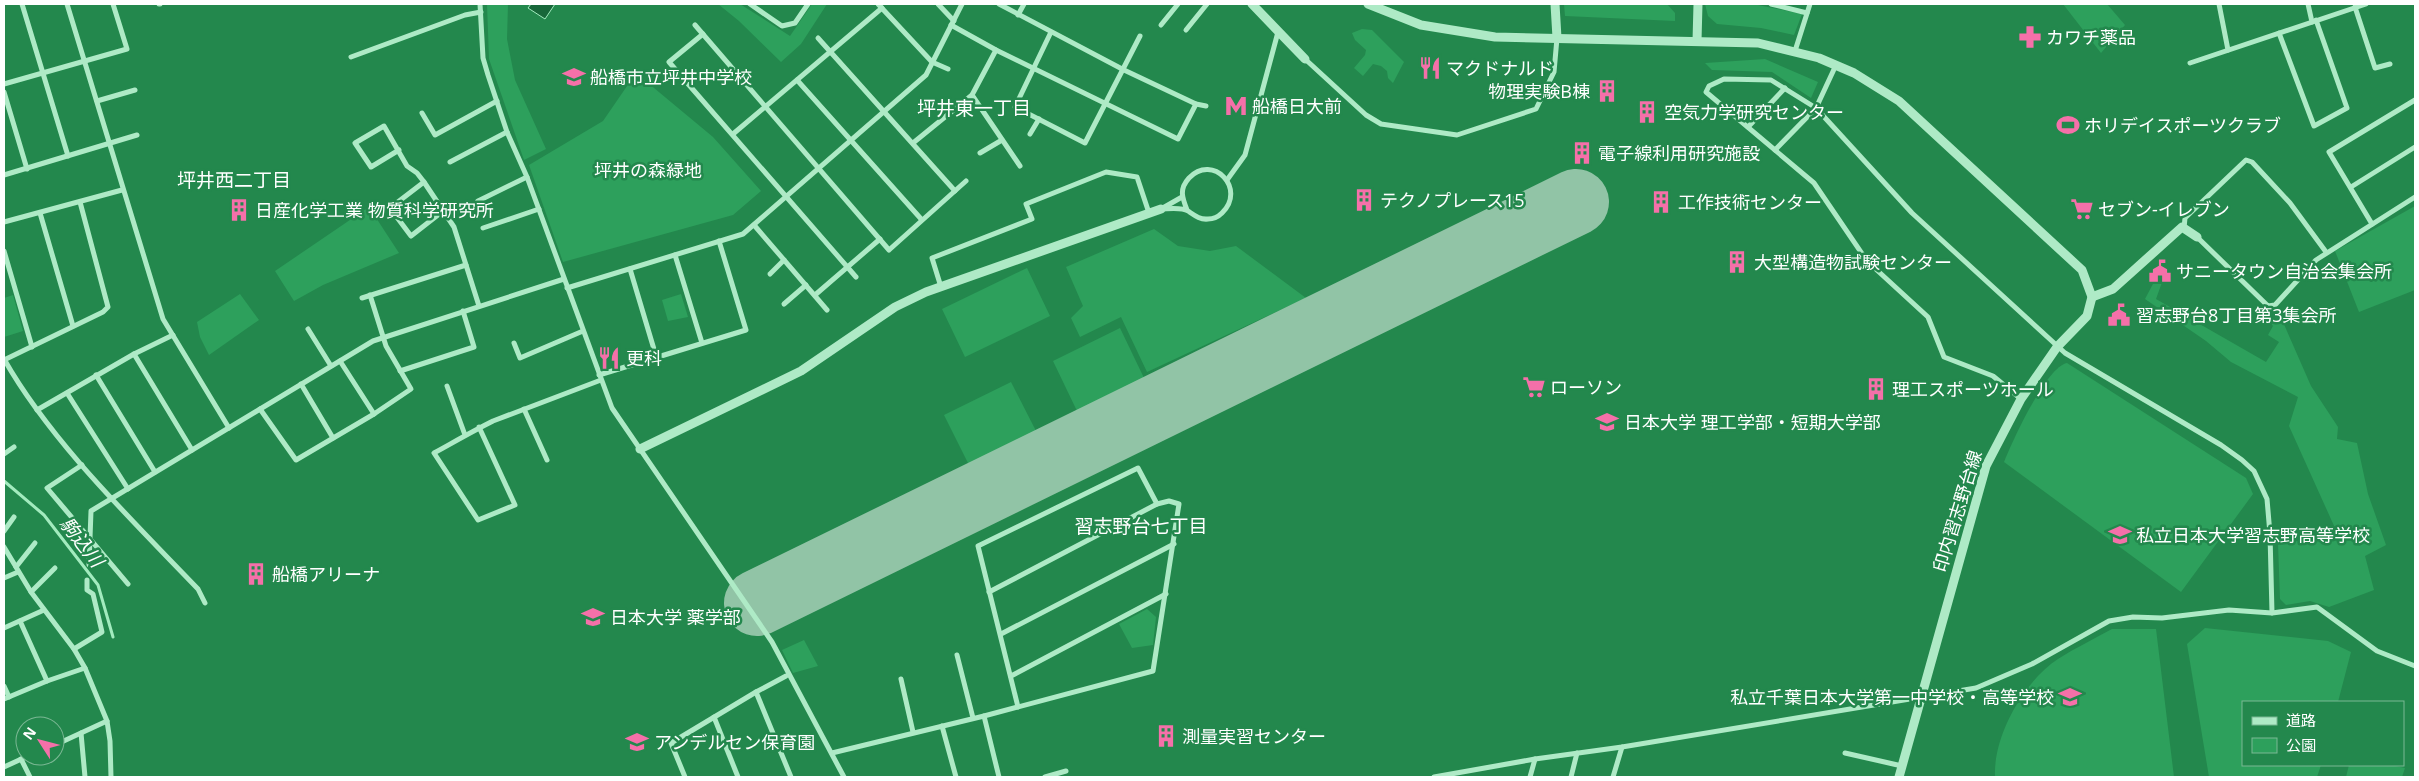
<svg xmlns="http://www.w3.org/2000/svg" width="2419" height="781" font-family="'Open Sans','Noto Sans JP',sans-serif">
	<rect width="100%" height="100%" fill="#23884d"/>
	<g fill="#2da05c">
		<polygon points="487,4 508,4 507,39 515,80 546,149 524,160 489,59"/>
		<polygon points="718,4 740,4 790,36 812,4 827,4 801,44 781,62 739,21"/>
		<polygon points="1564,4 1667,4 1675,13 1675,21 1565,16"/>
		<polygon points="1705,4 1753,4 1802,14 1794,35 1761,28 1717,24 1708,16"/>
		<polygon points="2063,4 2107,4 2125,25 2101,53"/>
		<polygon points="1362,29 1372,30 1404,62 1393,83 1388,78 1387,71 1381,66 1373,64 1363,76 1354,68 1365,55 1366,50 1355,40 1352,33"/>
		<polygon points="1765,59 1818,82 1811,98 1772,72 1712,70 1705,63"/>
		<polygon points="636,73 713,137 761,191 733,215 563,262 529,165 603,121"/>
		<polygon points="2415,206 2415,290 2359,312 2335,251"/>
		<polygon points="369,207 399,253 323,285 294,301 275,271"/>
		<polygon points="1154,229 1178,246 1210,251 1236,246 1306,298 1147,372 1121,317 1080,337 1071,318 1083,306 1066,267"/>
		<polygon points="1027,268 1050,316 965,357 942,309"/>
		<polygon points="2165,274 2156,299 2266,362 2279,342 2268,335 2273,326 2270,322 2279,313 2311,386 2338,427 2337,439 2357,443 2368,494 2386,545 2365,556 2374,590 2329,607 2310,601 2286,605 2280,599 2278,543 2309,540 2340,527 2335,528 2289,426 2298,397 2231,362 2206,341 2145,299 2154,282 2152,276"/>
		<polygon points="240,294 259,320 209,355 200,337 197,322"/>
		<polygon points="681,294 688,317 668,321 662,300"/>
		<polygon points="13,295 23,331 4,337 4,298"/>
		<polygon points="1120,328 1144,378 1077,411 1053,361"/>
		<path d="M2067 363 2246 478 2253 494 2181 592 2004 462C2012 442 2046 367 2067 363Z"/>
		<polygon points="1011,382 1036,431 969,465 944,415"/>
		<polygon points="1147,609 1156,617 1153,645 1132,648 1119,624"/>
		<polygon points="2205,628 2328,641 2351,652 2338,702 2243,702 2243,765 2321,765 2317,777 2209,777 2187,644"/>
		<path d="M2112 629H2156L2174 777H1995C1993 736 2024 681 2058 659 2075 648 2094 639 2112 629Z"/>
		<polygon points="804,640 818,666 793,673 782,650"/>
		<polygon points="2349,765 2391,765 2405,768 2402,777 2346,777"/>
	</g>
	<polygon fill="#18673a" stroke="#a2ebbe" points="531,4 555,4 545,19 528,8"/>
	<g fill="none" stroke-linecap="round" stroke-linejoin="round">
		<polyline stroke="#a2ebbe" stroke-width="3" points="4,481 44,515 98,585 113,637"/>
		<polyline stroke="#91c4a6" stroke-width="66" points="757,603 1576,202"/>
		<g stroke="#aeeac6" stroke-width="5">
			<polyline points="22,4 68,156"/>
			<polyline points="67,4 163,319 229,428"/>
			<polyline points="159,4 160,4"/>
			<polyline points="480,4 483,58 488,75 507,132 527,177 612,408 772,642 844,777"/>
			<polyline points="750,4 782,26 795,23 808,4"/>
			<polyline points="878,4 932,62 948,69"/>
			<polyline points="938,4 954,21"/>
			<polyline points="999,4 1124,70 1196,104 1206,106"/>
			<polyline points="1771,4 1807,13"/>
			<polyline points="2219,4 2228,50"/>
			<polyline points="2308,4 2312,22"/>
			<polyline points="2355,7 2375,68 2390,64"/>
			<polyline points="1018,15 1024,4"/>
			<polyline points="695,25 889,250 966,181"/>
			<polyline points="951,25 996,50 1178,139 1196,104"/>
			<polyline points="1161,25 1178,4"/>
			<polyline points="1186,30 1207,4"/>
			<polyline points="1051,32 1015,107 1085,143 1140,36"/>
			<polyline points="2279,33 2314,126 2347,108 2316,20"/>
			<polyline points="703,34 669,62 856,277"/>
			<polyline points="818,38 955,191"/>
			<polyline points="1795,51 1810,4"/>
			<polyline points="351,57 465,15 481,12"/>
			<polyline points="1305,59 1366,115 1381,124 1457,135 1536,109 1554,72 1557,38"/>
			<polyline points="2190,63 2366,4"/>
			<polyline points="797,80 922,220"/>
			<polyline points="4,84 127,49 113,4"/>
			<polyline points="4,92 27,169"/>
			<polyline points="972,95 1020,166"/>
			<polyline points="97,101 135,90"/>
			<polyline points="422,113 435,135 497,101"/>
			<polyline points="1748,127 1785,88"/>
			<polyline points="733,134 882,8"/>
			<polyline points="1030,134 1039,119"/>
			<polyline points="913,143 972,95 996,50"/>
			<polyline points="399,150 371,167 355,143 384,126 407,166 417,173 424,182 454,227 479,306"/>
			<polyline points="1775,150 1816,108 1836,65"/>
			<polyline points="980,153 1002,140"/>
			<polyline points="450,162 507,132"/>
			<polyline points="4,175 137,135"/>
			<polyline points="1227,180 1245,155 1278,32"/>
			<polyline points="424,182 390,208 411,236 443,211"/>
			<polyline points="2351,187 2415,147"/>
			<polyline points="478,201 527,177"/>
			<path d="M1161 209C1168 209 1182 207 1188 211 1194 215 1200 220 1208 219 1214 219 1218 217 1222 213 1247 189 1213 153 1189 178 1179 189 1182 197 1187 210"/>
			<polyline points="1161,209 1182,197"/>
			<polyline points="40,213 73,326"/>
			<polyline points="4,222 122,190"/>
			<polyline points="2372,224 2329,152 2415,100"/>
			<polyline points="754,225 827,310"/>
			<polyline points="483,228 539,209"/>
			<polyline points="2184,228 2185,218 2246,160 2252,162 2290,203 2326,252"/>
			<polyline points="2197,237 2268,306 2275,305 2316,260 2415,197"/>
			<polyline points="4,251 32,347"/>
			<polyline points="675,255 702,343"/>
			<polyline points="630,269 656,356"/>
			<polyline points="770,274 784,260"/>
			<polyline points="941,287 932,258 1032,219 1026,204 1106,172 1137,177 1149,213"/>
			<polyline points="567,288 743,234 926,75 962,4"/>
			<polyline points="815,295 880,239"/>
			<polyline points="362,298 466,265"/>
			<polyline points="784,304 806,285"/>
			<polyline points="308,329 331,366"/>
			<polyline points="514,343 520,358 583,331"/>
			<polyline points="134,354 192,450"/>
			<path d="M4 359C51 442 132 520 198 589L205 603"/>
			<polyline points="4,360 103,312 108,307 80,202"/>
			<polyline points="340,361 374,414"/>
			<polyline points="400,371 474,347 463,311"/>
			<polyline points="96,375 155,472"/>
			<polyline points="599,375 746,330 719,241"/>
			<polyline points="301,384 333,438"/>
			<polyline points="447,386 465,435"/>
			<polyline points="67,393 128,489"/>
			<polyline points="2021,399 1993,376 1944,357 1928,317 1867,261 1814,183 1706,92 1709,86 1724,79 1771,80 1816,108 1912,213 2065,353 2221,445 2242,460 2254,471 2267,499 2270,534 2272,613"/>
			<polyline points="260,409 296,460 374,414 411,389 386,346 370,295"/>
			<polyline points="524,409 547,460"/>
			<polyline points="37,410 134,354 173,335"/>
			<path d="M479 427 515 505 478 520 434 453C454 442 473 431 493 421L601 380"/>
			<polyline points="4,454 14,447"/>
			<polyline points="82,465 47,488 128,584"/>
			<polyline points="4,531 14,517"/>
			<polyline points="4,547 31,592 74,649 85,668 107,721 110,741 111,777"/>
			<polyline points="89,565 91,511 373,341 564,279"/>
			<polyline points="16,567 35,543"/>
			<polyline points="4,578 18,572"/>
			<polyline points="31,592 55,568"/>
			<polyline points="20,621 47,681"/>
			<polyline points="4,628 44,610"/>
			<polyline points="1001,634 1174,544"/>
			<polyline points="74,649 102,632 93,594 87,590 87,580"/>
			<polyline points="957,655 973,718"/>
			<polyline points="1011,676 1166,594"/>
			<polyline points="901,679 913,732"/>
			<polyline points="4,686 9,697"/>
			<polyline points="756,692 786,676"/>
			<polyline points="4,699 47,681 85,668"/>
			<polyline points="1018,707 978,546 1138,468 1157,504"/>
			<polyline points="984,716 999,777"/>
			<polyline points="714,717 738,777"/>
			<polyline points="942,726 956,777"/>
			<polyline points="81,733 85,777"/>
			<polyline points="55,745 107,721"/>
			<polyline points="832,753 984,716 1153,671 1179,504 1169,501 1157,504 989,592"/>
			<polyline points="1845,753 1902,766"/>
			<polyline points="21,759 30,777"/>
			<polyline points="4,767 28,756"/>
			<polyline points="685,777 671,743 756,692 791,777"/>
			<polyline points="1045,777 1066,771"/>
			<polyline points="1434,777 1535,759 1622,747 1976,688 2032,664 2109,621 2133,617 2162,618 2229,610 2272,613 2317,607 2377,651 2415,666"/>
			<polyline points="1530,777 1535,759"/>
			<polyline points="1571,777 1577,753"/>
			<polyline points="1613,777 1622,747"/>
		</g>
		<g stroke="#aeeac6" stroke-width="9">
			<polyline points="1252,4 1305,59"/>
			<polyline points="1368,4 1421,25 1495,37 1758,43 1819,58 1854,73 1899,101 2082,270 2092,297 2087,316 2057,347 2021,399 1986,466 1899,777"/>
			<polyline points="1555,4 1557,38"/>
			<polyline points="1697,41 1698,4"/>
			<polyline points="2092,297 2113,289 2182,227 2197,237"/>
			<polyline points="640,449 801,371 895,307 926,292 1161,209"/>
		</g>
	</g>
	<defs>
		<symbol id="pharmacy-bare" viewBox="-9 -9 18 18"><path d="M-2-6h4v4h4v4h-4v4h-4v-4h-4v-4h4Z" fill="#f570a9" stroke="#23884d" stroke-width="2.5" paint-order="stroke"/></symbol>
		<symbol id="restaurant-bare" viewBox="-9 -9 18 18"><path d="M-5-6h1v4h1v-4h1v4h1v-4h1v5L-1.5 .5V6h-2V.5L-5-1ZM5-6V6H3V1.5H1.5Q1.5-4 5-6Z" fill="#f570a9" stroke="#23884d" stroke-width="2.5" paint-order="stroke"/></symbol>
		<symbol id="school-bare" viewBox="-9 -9 18 18"><path d="M0-5L7-2L0 1L-7-2ZM-4 1L0 2.5L4 1V4Q0 6-4 4Z" fill="#f570a9" stroke="#23884d" stroke-width="2.5" paint-order="stroke"/></symbol>
		<symbol id="building-bare" viewBox="-9 -9 18 18"><path d="M-4-6H4V6H1V3H-1V6H-4ZM-2.5-4.3h1.7v1.8h-1.7ZM.8-4.3h1.7v1.8H.8ZM-2.5-1h1.7V.8h-1.7ZM.8-1h1.7V.8H.8Z" fill="#f570a9" stroke="#23884d" stroke-width="2.5" paint-order="stroke"/></symbol>
		<symbol id="metro-bare" viewBox="-9 -9 18 18"><path d="M-5.5 5V-5H-3L0 0L3-5H5.5V5H3V-.5L0 4L-3-.5V5Z" fill="#f570a9" stroke="#23884d" stroke-width="2.5" paint-order="stroke"/></symbol>
		<symbol id="stadium-bare" viewBox="-9 -9 18 18"><path d="M0-5a6.5 5 0 1 0 0 10a6.5 5 0 1 0 0-10ZM-3.5-1.8h7v3.6h-7Z" fill="#f570a9" stroke="#23884d" stroke-width="2.5" paint-order="stroke"/></symbol>
		<symbol id="supermarket-bare" viewBox="-9 -9 18 18"><path d="M-6-5.5h2.5l.6 2H6L4.5 2H-2.5L-4.4-4H-6ZM-1.5 3.2a1.3 1.3 0 1 0 .1 0ZM3 3.2a1.3 1.3 0 1 0 .1 0Z" fill="#f570a9" stroke="#23884d" stroke-width="2.5" paint-order="stroke"/></symbol>
		<symbol id="civic-bare" viewBox="-9 -9 18 18"><path d="M-.6-6.5H3V-4.5H.6V-3L4-1V1h2V6H-6V1h2V-1L-.6-3ZM-1.2 2.5V6h2.4V2.5Z" fill="#f570a9" stroke="#23884d" stroke-width="2.5" paint-order="stroke"/></symbol>
		<symbol id="university-bare" viewBox="-9 -9 18 18"><path d="M0-5L7-2L0 1L-7-2ZM-4 1L0 2.5L4 1V4Q0 6-4 4Z" fill="#f570a9" stroke="#23884d" stroke-width="2.5" paint-order="stroke"/></symbol>
	</defs>
	<g fill-rule="evenodd">
		<use href="#pharmacy-bare" x="2014" y="21" width="32" height="32"/>
		<use href="#restaurant-bare" x="1414" y="52" width="32" height="32"/>
		<use href="#school-bare" x="558" y="61" width="32" height="32"/>
		<use href="#building-bare" x="1591" y="75" width="32" height="32"/>
		<use href="#metro-bare" x="1220" y="90" width="32" height="32"/>
		<use href="#building-bare" x="1631" y="96" width="32" height="32"/>
		<use href="#stadium-bare" x="2052" y="109" width="32" height="32"/>
		<use href="#building-bare" x="1566" y="137" width="32" height="32"/>
		<use href="#building-bare" x="1348" y="184" width="32" height="32"/>
		<use href="#building-bare" x="1645" y="186" width="32" height="32"/>
		<use href="#supermarket-bare" x="2066" y="193" width="32" height="32"/>
		<use href="#building-bare" x="223" y="194" width="32" height="32"/>
		<use href="#building-bare" x="1721" y="246" width="32" height="32"/>
		<use href="#civic-bare" x="2144" y="255" width="32" height="32"/>
		<use href="#civic-bare" x="2103" y="299" width="32" height="32"/>
		<use href="#restaurant-bare" x="593" y="342" width="32" height="32"/>
		<use href="#supermarket-bare" x="1518" y="371" width="32" height="32"/>
		<use href="#building-bare" x="1860" y="373" width="32" height="32"/>
		<use href="#university-bare" x="1591" y="406" width="32" height="32"/>
		<use href="#school-bare" x="2104" y="519" width="32" height="32"/>
		<use href="#building-bare" x="240" y="558" width="32" height="32"/>
		<use href="#university-bare" x="577" y="601" width="32" height="32"/>
		<use href="#school-bare" x="2054" y="681" width="32" height="32"/>
		<use href="#building-bare" x="1150" y="720" width="32" height="32"/>
		<use href="#school-bare" x="621" y="726" width="32" height="32"/>
	</g>
	<g text-anchor="middle" dominant-baseline="central" stroke-width="5" stroke-linejoin="round" paint-order="stroke">
		<g font-size="18" fill="#fff" stroke="#23884d" text-anchor="start">
			<text x="2046" y="37">カワチ薬品</text>
			<text x="1446" y="68">マクドナルド</text>
			<text x="590" y="77">船橋市立坪井中学校</text>
			<text x="1590" y="91" text-anchor="end">物理実験B棟</text>
			<text x="1252" y="106">船橋日大前</text>
			<text x="1664" y="112">空気力学研究センター</text>
			<text x="2084" y="125">ホリデイスポーツクラブ</text>
			<text x="1598" y="153">電子線利用研究施設</text>
			<text x="1380" y="200">テクノプレース15</text>
			<text x="1678" y="202">工作技術センター</text>
			<text x="2098" y="209">セブン-イレブン</text>
			<text x="255" y="210">日産化学工業 物質科学研究所</text>
			<text x="1754" y="262">大型構造物試験センター</text>
			<text x="2176" y="271">サニータウン自治会集会所</text>
			<text x="2136" y="315">習志野台8丁目第3集会所</text>
			<text x="626" y="358">更科</text>
			<text x="1550" y="387">ローソン</text>
			<text x="1892" y="389">理工スポーツホール</text>
			<text x="1624" y="422">日本大学 理工学部・短期大学部</text>
			<text x="2136" y="535">私立日本大学習志野高等学校</text>
			<text x="272" y="574">船橋アリーナ</text>
			<text x="610" y="617">日本大学 薬学部</text>
			<text x="2054" y="697" text-anchor="end">私立千葉日本大学第一中学校・高等学校</text>
			<text x="1182" y="736">測量実習センター</text>
			<text x="654" y="742">アンデルセン保育園</text>
		</g>
		<g font-size="18" fill="#fff" stroke="#23884d">
			<text x="648" y="170">坪井の森緑地</text>
		</g>
		<g font-size="18" fill="#fff" stroke="#23884d">
			<text transform="translate(1957 511) rotate(-73)">印内習志野台線</text>
		</g>
		<g font-size="19" fill="#fff" stroke="#23884d">
			<text x="974" y="108">坪井東一丁目</text>
			<text x="234" y="180">坪井西二丁目</text>
			<text x="1141" y="526">習志野台七丁目</text>
		</g>
		<g font-size="19" font-style="italic" fill="#fff" stroke="#23884d">
			<text transform="translate(82 542) rotate(52)">駒込川</text>
		</g>
	</g>
	<rect width="2419" height="781" fill="none" stroke="#ffffff" stroke-width="10"/>
	<rect x="2242" y="701" width="162" height="65" fill="#23884d" stroke="#7bb894"/>
	<rect x="2252" y="717" width="25" height="8" fill="#aeeac6" stroke="#7bb894"/>
	<text x="2286" y="726" font-size="15" fill="#ffffff">道路</text>
	<rect x="2252" y="738" width="25" height="15" fill="#2da05c" stroke="#7bb894"/>
	<text x="2286" y="751" font-size="15" fill="#ffffff">公園</text>
	<g transform="translate(40 741) rotate(306)"><circle r="24" fill="#23884d" stroke="#7bb894"/>
	<path d="M0-4L9 19L0 12L-9 19Z" fill="#f570a9"/>
	<text y="-8" font-size="14" font-weight="bold" text-anchor="middle" fill="#ffffff">N</text>
	</g>
</svg>
